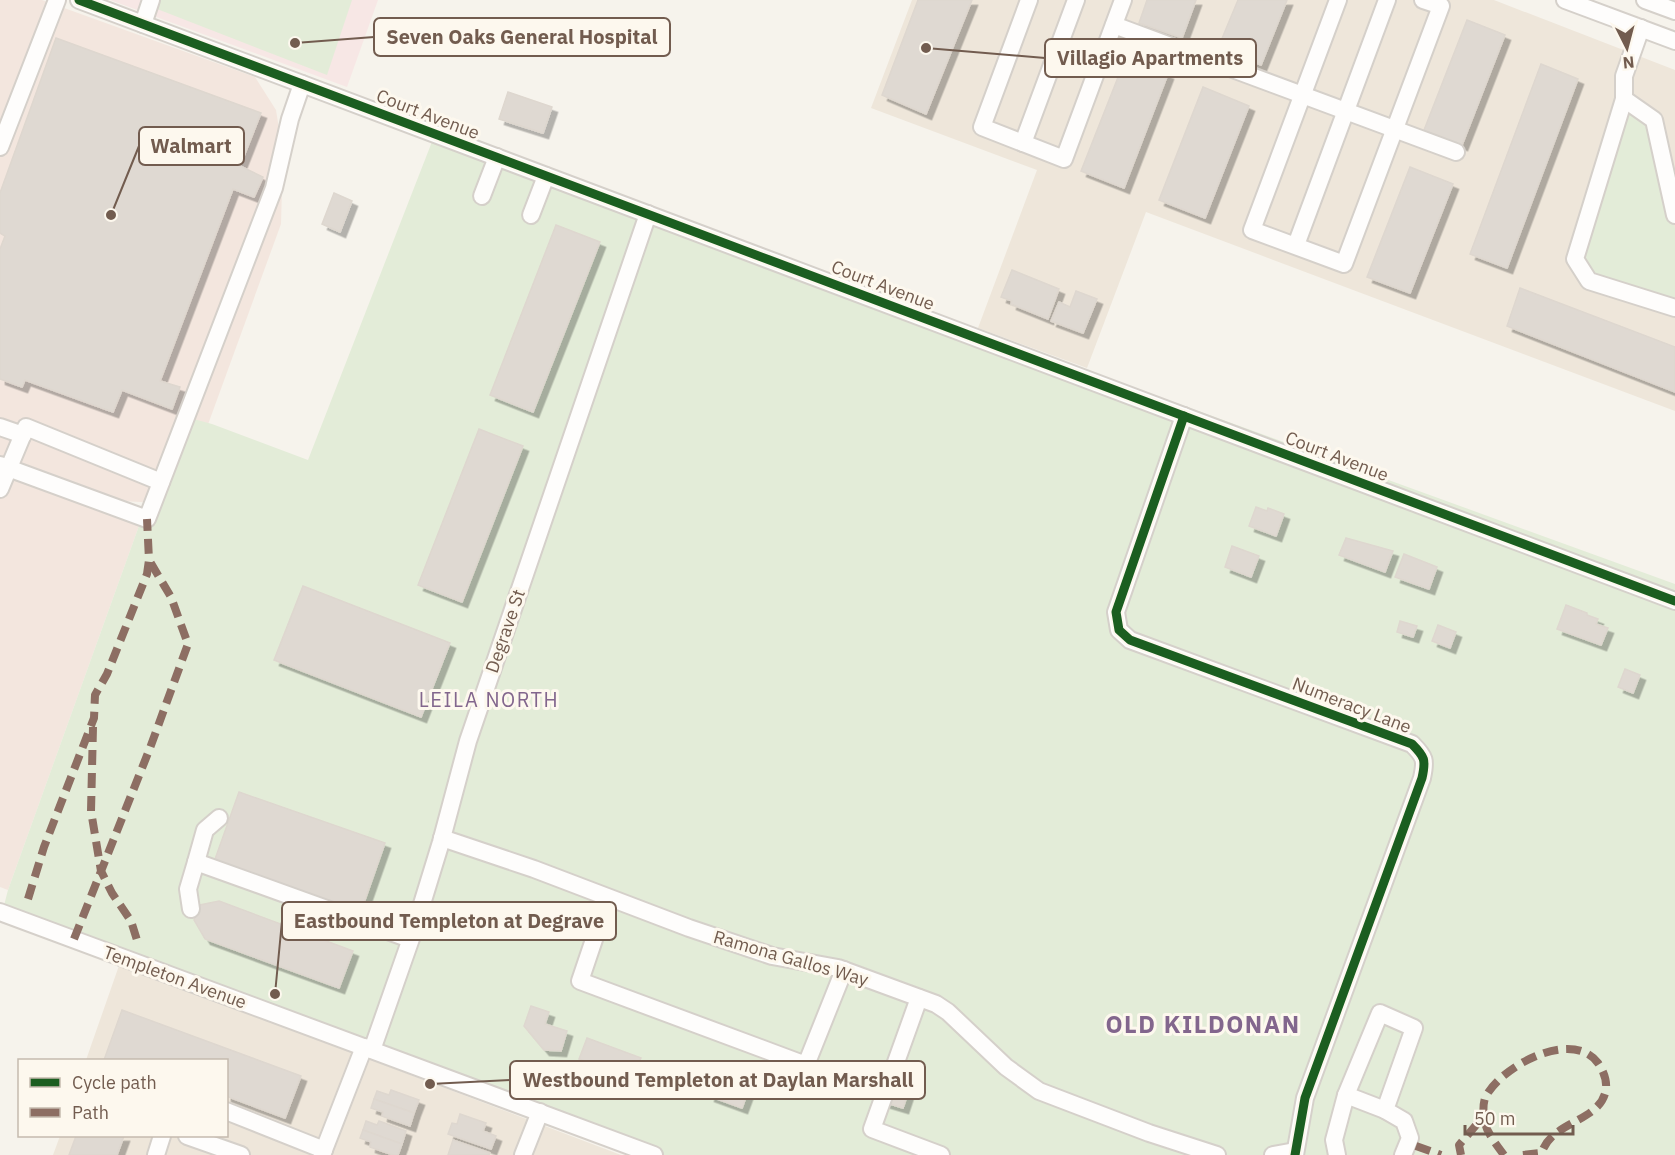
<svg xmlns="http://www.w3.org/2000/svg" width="1675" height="1155" font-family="'IBM Plex Sans',sans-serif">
	<defs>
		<filter id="shadow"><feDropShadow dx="5.5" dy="5.5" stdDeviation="0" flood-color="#0004"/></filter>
	</defs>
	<rect width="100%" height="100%" fill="#f6f3ec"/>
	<g fill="#eee6da">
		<polygon points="912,0 1494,0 1675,70 1675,411 1146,212 1087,368 978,328 1037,170 871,108"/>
		<polygon points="122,957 364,1047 361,1056 621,1155 53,1155 60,1136 226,1136 226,1060 86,1060"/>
	</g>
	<g fill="#f3e6de">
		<polygon points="0,0 42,0 255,77 276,110 283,153 281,224 179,504 121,501 0,456"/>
		<polygon points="0,472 140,523 8,890 0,887"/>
	</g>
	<polygon fill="#f7e7e5" points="110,0 378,0 347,87"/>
	<g fill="#e3ecd8">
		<polygon points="155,0 352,0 327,75 152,7"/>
		<polygon points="1628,106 1650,123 1667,209 1675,228 1675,303 1592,277 1582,259"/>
		<polygon points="435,134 1675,584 1675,1155 654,1155 2,913 8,890 140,523 186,417 212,424 308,460"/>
	</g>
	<g fill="#dfd9d2" stroke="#ded7cf" stroke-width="1.5" filter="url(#shadow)">
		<polygon points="918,0 972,0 926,114 882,95"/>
		<polygon points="1147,0 1196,0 1182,38 1139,23"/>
		<polygon points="1238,0 1287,0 1261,65 1218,48"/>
		<polygon points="1467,20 1505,35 1462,145 1424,130"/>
		<polygon points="56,38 261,113 240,166 263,177 254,197 233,189 160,381 180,387 172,409 122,390 113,412 25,380 22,387 0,379 0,249 5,236 0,233 0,193"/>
		<polygon points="1126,57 1168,74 1124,188 1081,171"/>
		<polygon points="1541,64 1578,79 1507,268 1470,254"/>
		<polygon points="1203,87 1249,106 1205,218 1159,200"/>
		<polygon points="508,92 552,107 543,133 499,119"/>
		<polygon points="1410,167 1453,184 1410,293 1367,277"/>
		<polygon points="334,193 352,201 340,232 322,224"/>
		<polygon points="556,225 600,242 533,412 490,395"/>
		<polygon points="1012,270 1059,289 1048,319 1011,304 1012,301 1001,297"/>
		<polygon points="1520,288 1675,347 1675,392 1507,326"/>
		<polygon points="1076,291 1097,299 1083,333 1051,321 1059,302 1070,307"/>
		<polygon points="479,429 523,446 462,602 418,585"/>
		<polygon points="1256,507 1267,511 1268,508 1284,514 1276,536 1249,526"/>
		<polygon points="1346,538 1393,551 1385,572 1339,555"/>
		<polygon points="1232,546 1259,556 1251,577 1225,567"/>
		<polygon points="1404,554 1437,567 1429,589 1395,577"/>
		<polygon points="303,586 450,643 421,717 274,660"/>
		<polygon points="1566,605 1587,613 1587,615 1598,619 1596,624 1608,628 1601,645 1557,629"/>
		<polygon points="1400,621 1417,626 1413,637 1397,632"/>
		<polygon points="1438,625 1456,632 1450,648 1432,641"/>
		<polygon points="1625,669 1640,675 1633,693 1618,687"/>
		<polygon points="239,792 385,843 360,914 214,862"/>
		<polygon points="219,901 353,951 339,988 205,939 194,920 200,905"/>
		<polygon points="531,1006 549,1012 545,1024 567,1031 561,1051 544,1050 524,1026"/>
		<polygon points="122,1010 301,1076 285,1118 226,1096 226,1060 104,1060"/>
		<polygon points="587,1038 641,1058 633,1078 579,1059"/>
		<polygon points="719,1069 752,1081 742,1108 709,1096"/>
		<polygon points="882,1071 912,1081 903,1108 873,1099"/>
		<polygon points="391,1090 419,1100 414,1113 374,1099 377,1091 389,1095"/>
		<polygon points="374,1099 414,1113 410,1126 382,1116 383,1112 371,1108"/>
		<polygon points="460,1114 486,1123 483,1131 496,1136 491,1149 448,1134 452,1123 457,1124"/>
		<polygon points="366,1121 377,1125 379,1121 406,1131 402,1144 363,1130"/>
		<polygon points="363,1130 402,1144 398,1155 393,1155 370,1147 371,1142 360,1138"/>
		<polygon points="76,1136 124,1136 117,1155 69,1155"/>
		<polygon points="453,1140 490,1153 489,1155 448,1155"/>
	</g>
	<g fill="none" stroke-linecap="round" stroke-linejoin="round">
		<defs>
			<g id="minor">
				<polyline points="79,0 1675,601"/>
				<polyline points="1029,0 982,127 1064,159 1123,0"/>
				<polyline points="1338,0 1252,230 1344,264 1441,6 1423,0"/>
				<polyline points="1565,0 1675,41"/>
				<polyline points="1645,0 1675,11"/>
				<polyline points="143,24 151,0"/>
				<polyline points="1114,25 1456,152"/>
				<polyline points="1641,28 1624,76 1624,99 1575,259 1589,281 1675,308"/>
				<polyline points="1624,99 1654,120 1675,215"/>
				<polyline points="1023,143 1076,0"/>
				<polyline points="0,147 57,0"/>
				<polyline points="482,196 497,157"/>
				<polyline points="531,215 546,176"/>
				<polyline points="1296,245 1387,0"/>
				<path d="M1184 416 1116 612 1119 630 1130 640 1412 744C1425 757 1426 760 1422 778L1305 1098 1295 1155"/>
				<polyline points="0,427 23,435"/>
				<polyline points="0,465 147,519 274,188 290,119 302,84"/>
				<polyline points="0,489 26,427 161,482"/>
				<polyline points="442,838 534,869 689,928 772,956 838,968 936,1004 948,1012 1006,1067 1039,1091 1149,1133 1217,1155"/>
				<polyline points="196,862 205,830 219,818"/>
				<polyline points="608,898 580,981 806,1065 844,970"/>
				<polyline points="191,909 188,889 196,862 410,939"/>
				<polyline points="0,912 654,1155"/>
				<polyline points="919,998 872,1129 941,1155"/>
				<polyline points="372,1050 414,930 441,842 468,741 648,214"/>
				<polyline points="1346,1095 1385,1110"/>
				<polyline points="226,1111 324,1150"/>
				<polyline points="187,1136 241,1155"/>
				<polyline points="156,1155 162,1136"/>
				<polyline points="322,1155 364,1047"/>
				<polyline points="523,1155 540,1112"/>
				<polyline points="1273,1155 1295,1151"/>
				<polyline points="1337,1155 1334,1140 1346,1095 1380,1013 1414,1028 1385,1110 1404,1121 1410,1138 1403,1155"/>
			</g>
		</defs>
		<use href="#minor" stroke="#d5d0ca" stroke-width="20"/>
		<use href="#minor" stroke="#fefdfc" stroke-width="16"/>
		<g stroke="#8d6e63" stroke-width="8" stroke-dasharray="15 8" stroke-linecap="butt">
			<polyline points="93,727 91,811 101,871 112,893 131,921 137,940"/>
			<polyline points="28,899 44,847 94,718 95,695 107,674 147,574 149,560 147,519"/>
			<polyline points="74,939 150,748 188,644 171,597 149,560"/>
			<polyline points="1416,1146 1441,1155"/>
			<polyline points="1461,1155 1459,1145 1483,1117"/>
			<path d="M1504 1155C1496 1144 1486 1132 1484 1119 1483 1113 1483 1101 1486 1096 1502 1066 1572 1028 1598 1063 1603 1070 1607 1080 1606 1089 1601 1123 1550 1120 1541 1155"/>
			<polyline points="1523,1155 1541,1153"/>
		</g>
		<defs>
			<g id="cycleway">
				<polyline points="79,0 1675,601"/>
				<path d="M1184 416 1116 612 1119 630 1130 640 1412 744C1425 757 1426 760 1422 778L1305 1098 1295 1155"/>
			</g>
		</defs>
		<use href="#cycleway" stroke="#fdf8ee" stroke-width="13"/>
		<use href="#cycleway" stroke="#1b5e20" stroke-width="9"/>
	</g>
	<g text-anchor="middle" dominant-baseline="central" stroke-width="6" stroke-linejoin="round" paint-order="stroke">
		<g font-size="18" fill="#725c4f" stroke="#fdf8ee">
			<text transform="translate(428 114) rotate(21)">Court Avenue</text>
			<text transform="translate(883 285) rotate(21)">Court Avenue</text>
			<text transform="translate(1337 456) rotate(21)">Court Avenue</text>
			<text transform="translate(505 631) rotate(-71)">Degrave St</text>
			<text transform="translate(1352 705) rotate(21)">Numeracy Lane</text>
			<text transform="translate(791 958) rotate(16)">Ramona Gallos Way</text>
			<text transform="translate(175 977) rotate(20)">Templeton Avenue</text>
		</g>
		<g font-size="20" letter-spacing="1.5" fill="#82668d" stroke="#fdf8ee">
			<text x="489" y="699">LEILA NORTH</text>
		</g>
		<g font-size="24" font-weight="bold" letter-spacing="1.5" fill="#82668d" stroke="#fdf8ee">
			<text x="1203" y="1024">OLD KILDONAN</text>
		</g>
	</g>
	<path fill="none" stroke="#725c4f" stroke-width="2" d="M295 43L374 37M926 48L1045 58M111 215L139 146M275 994L282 921M430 1084L510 1080"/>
	<g fill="#725c4f" stroke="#fdf8ee" stroke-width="2">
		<circle cx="295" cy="43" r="6"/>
		<circle cx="926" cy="48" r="6"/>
		<circle cx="111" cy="215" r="6"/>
		<circle cx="275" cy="994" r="6"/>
		<circle cx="430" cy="1084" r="6"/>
	</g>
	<g fill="#fdf8ee" stroke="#725c4f" stroke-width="2">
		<rect x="374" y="18" width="296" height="38" rx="6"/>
		<rect x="1045" y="39" width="211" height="38" rx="6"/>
		<rect x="139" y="127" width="105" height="38" rx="6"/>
		<rect x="282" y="902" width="334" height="38" rx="6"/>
		<rect x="510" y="1061" width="415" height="38" rx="6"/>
	</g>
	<g font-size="20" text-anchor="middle" font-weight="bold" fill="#725c4f">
		<text x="522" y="44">Seven Oaks General Hospital</text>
		<text x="1150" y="65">Villagio Apartments</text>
		<text x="191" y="153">Walmart</text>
		<text x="449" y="928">Eastbound Templeton at Degrave</text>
		<text x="718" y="1087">Westbound Templeton at Daylan Marshall</text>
	</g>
	<rect x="18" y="1059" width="210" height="78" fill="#fdf8ee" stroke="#c5baae" stroke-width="1.5"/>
	<rect x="30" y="1078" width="30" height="9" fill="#1b5e20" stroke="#c5baae" stroke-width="1.5"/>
	<text x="72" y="1089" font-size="18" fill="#725c4f">Cycle path</text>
	<rect x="30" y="1108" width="30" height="9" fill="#8d6e63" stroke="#c5baae" stroke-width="1.5"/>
	<text x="72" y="1119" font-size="18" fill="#725c4f">Path</text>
	<g transform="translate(1627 48) rotate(174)" stroke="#fdf8ee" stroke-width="4.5" paint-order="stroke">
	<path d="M0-4.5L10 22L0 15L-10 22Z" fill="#725c4f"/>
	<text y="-9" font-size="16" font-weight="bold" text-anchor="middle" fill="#725c4f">N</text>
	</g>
	<path d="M1465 1125v9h108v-9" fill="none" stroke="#725c4f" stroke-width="3"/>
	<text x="1474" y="1125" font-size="18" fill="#725c4f" stroke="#fdf8ee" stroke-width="4.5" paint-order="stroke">50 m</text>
</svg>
